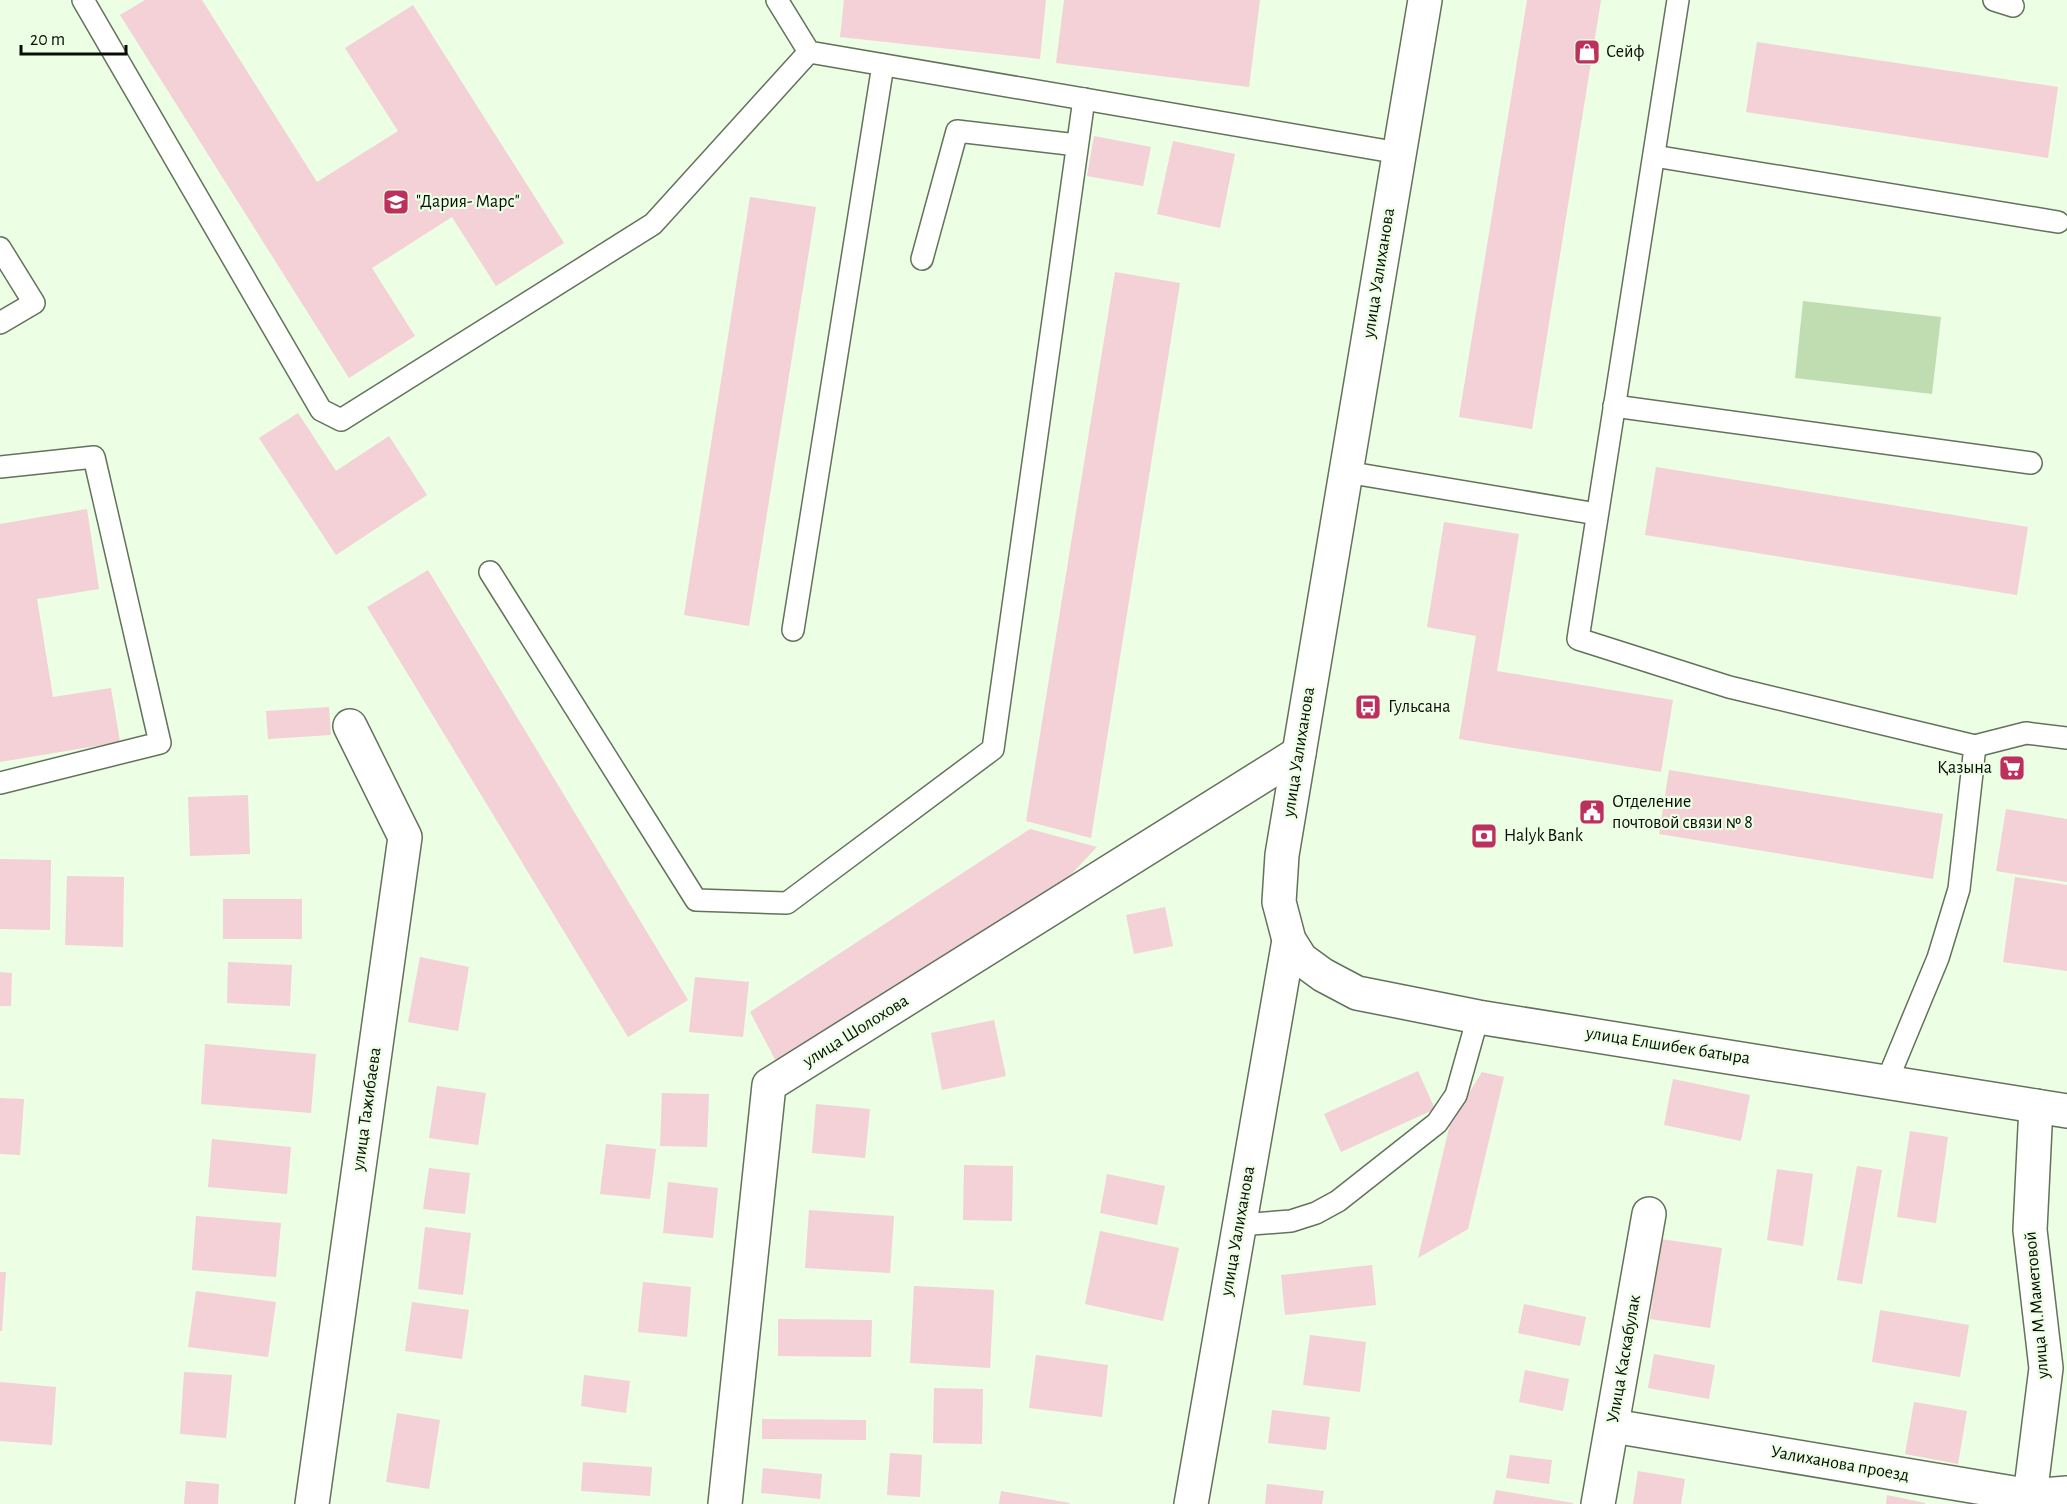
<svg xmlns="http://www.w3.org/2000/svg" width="2067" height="1504" font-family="'Alegreya Sans',sans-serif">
	<rect width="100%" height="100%" fill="#ecfee3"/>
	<polygon fill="#c0ddb2" points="1803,301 1941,317 1932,394 1795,378"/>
	<g fill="#f3d1d6">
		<polygon points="145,0 202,0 317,182 398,131 345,48 413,5 564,243 496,286 452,217 372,268 415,336 349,378 120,15"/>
		<polygon points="844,0 1046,0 1040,59 840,37"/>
		<polygon points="1064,0 1260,0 1249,87 1056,63"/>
		<polygon points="1527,0 1601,0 1532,429 1459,417"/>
		<polygon points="1757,42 2058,87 2048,158 1746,112"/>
		<polygon points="1094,136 1151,147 1143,186 1087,176"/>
		<polygon points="1173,141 1235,154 1220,228 1157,214"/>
		<polygon points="750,197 816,207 749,626 684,615"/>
		<polygon points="1115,272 1180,283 1091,838 1026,821"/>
		<polygon points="298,413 336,471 389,436 427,495 336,555 259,438"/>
		<polygon points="1656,467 2028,527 2017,595 1645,535"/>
		<polygon points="87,509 99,589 37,599 53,697 111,688 120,742 0,762 0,524"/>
		<polygon points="1444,522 1519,534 1497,671 1673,700 1661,772 1459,739 1476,636 1427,627"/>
		<polygon points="428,570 688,1000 628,1037 367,607"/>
		<polygon points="329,707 331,735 268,739 266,711"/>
		<polygon points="1669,770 1943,814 1933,879 1659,834"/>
		<polygon points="248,795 250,854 190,856 188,797"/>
		<polygon points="2006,809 2067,819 2067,882 1996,871"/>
		<polygon points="1030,829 1097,847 1062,884 779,1067 750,1012"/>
		<polygon points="0,859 51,860 50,930 0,929"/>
		<polygon points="67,876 124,877 123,947 65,945"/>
		<polygon points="2015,877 2067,885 2067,971 2003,962"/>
		<rect x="223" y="899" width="79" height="40"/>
		<polygon points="1165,907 1173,946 1134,954 1126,915"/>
		<polygon points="420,957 469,967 458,1031 408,1022"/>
		<polygon points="228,962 292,965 290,1006 227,1003"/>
		<polygon points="0,972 12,973 11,1006 0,1006"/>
		<polygon points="695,977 749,982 743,1037 689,1032"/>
		<polygon points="994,1020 1006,1076 942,1090 931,1033"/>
		<polygon points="205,1044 316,1054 311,1113 201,1104"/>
		<polygon points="1418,1071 1435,1109 1341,1152 1324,1114"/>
		<polygon points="1482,1072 1504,1077 1468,1229 1418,1258 1450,1124"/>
		<polygon points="1673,1079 1750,1095 1741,1141 1664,1125"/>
		<polygon points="437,1086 486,1093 478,1145 429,1138"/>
		<polygon points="662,1093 709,1094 707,1147 660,1146"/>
		<polygon points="0,1098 24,1099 20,1155 0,1154"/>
		<polygon points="816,1104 870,1109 865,1158 812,1153"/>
		<polygon points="1910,1131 1948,1137 1936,1223 1897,1217"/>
		<polygon points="212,1139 291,1147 287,1194 208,1187"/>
		<polygon points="606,1144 656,1149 650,1199 600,1194"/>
		<polygon points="964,1165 1013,1166 1012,1221 963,1220"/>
		<polygon points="1857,1166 1882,1170 1862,1284 1837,1280"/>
		<polygon points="429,1168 470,1173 465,1214 423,1209"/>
		<polygon points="1777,1169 1813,1174 1803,1246 1767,1240"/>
		<polygon points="1107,1174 1165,1186 1157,1225 1100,1213"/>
		<polygon points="668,1182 718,1188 713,1238 663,1233"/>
		<polygon points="809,1210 894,1216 890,1273 805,1268"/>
		<polygon points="196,1216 281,1223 276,1277 192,1270"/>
		<polygon points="425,1227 471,1233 463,1295 418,1289"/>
		<polygon points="1100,1231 1179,1248 1163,1321 1085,1304"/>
		<polygon points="1661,1239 1722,1248 1710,1328 1650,1319"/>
		<polygon points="1372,1265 1376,1305 1285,1315 1281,1275"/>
		<polygon points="0,1272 6,1272 2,1331 0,1331"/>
		<polygon points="643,1282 691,1287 687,1337 638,1332"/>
		<polygon points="914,1286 994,1290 990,1368 910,1363"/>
		<polygon points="196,1291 276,1302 268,1357 188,1347"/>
		<polygon points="412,1302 469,1310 462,1359 405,1351"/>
		<polygon points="1524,1304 1586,1317 1580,1346 1518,1333"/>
		<polygon points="1880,1310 1969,1325 1960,1377 1872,1362"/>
		<polygon points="778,1319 872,1320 871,1357 778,1356"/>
		<polygon points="1310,1335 1366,1342 1360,1392 1303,1385"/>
		<polygon points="1654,1354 1715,1365 1709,1399 1648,1388"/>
		<polygon points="1036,1355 1108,1365 1102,1417 1029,1408"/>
		<polygon points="1525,1370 1569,1379 1563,1411 1519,1402"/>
		<polygon points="184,1372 232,1375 226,1438 180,1434"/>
		<polygon points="584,1375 630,1381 626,1413 581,1406"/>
		<polygon points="0,1382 56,1387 52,1445 0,1441"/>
		<polygon points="934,1388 983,1389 982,1444 933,1443"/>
		<polygon points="1914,1402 1967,1411 1958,1464 1905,1454"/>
		<polygon points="1272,1410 1330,1417 1326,1450 1268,1443"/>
		<polygon points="397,1413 440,1420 429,1489 386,1482"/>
		<polygon points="762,1419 866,1420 866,1440 762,1439"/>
		<polygon points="890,1453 922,1455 920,1497 887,1495"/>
		<polygon points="1510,1455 1552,1460 1549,1484 1506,1478"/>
		<polygon points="583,1462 652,1467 650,1496 581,1491"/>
		<polygon points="763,1468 822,1474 820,1499 761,1493"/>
		<polygon points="1638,1471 1685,1479 1681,1504 1633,1504"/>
		<polygon points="186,1481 219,1484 218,1504 184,1504"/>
		<polygon points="1267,1484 1324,1491 1322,1504 1265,1504"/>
		<polygon points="1496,1490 1573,1503 1573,1504 1493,1504"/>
		<polygon points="1001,1491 1070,1503 1070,1504 999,1504"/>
		<polygon points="1887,1495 1925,1503 1925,1504 1886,1504"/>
	</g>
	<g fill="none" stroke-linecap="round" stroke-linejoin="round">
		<defs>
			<g id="lane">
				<polyline points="83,0 321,410 341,420 653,224 809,52"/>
				<polyline points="777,0 809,52 1399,153"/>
				<polyline points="1678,0 1578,639 1729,687 1975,746 1959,889 1938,958 1887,1081"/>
				<polyline points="1994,0 2013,6"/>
				<polyline points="1654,156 2058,222"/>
				<polyline points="0,248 34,303 0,323"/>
				<polyline points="922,259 957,131 1077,145"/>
				<polyline points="1614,406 2031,463"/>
				<polyline points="0,467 94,457 160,743 0,783"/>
				<polyline points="1346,472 1597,514"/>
				<polyline points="490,572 696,900 787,903 993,749 1084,99"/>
				<polyline points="793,630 883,65"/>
				<polyline points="1975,746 2026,733 2067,738"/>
				<polyline points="1239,1225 1291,1221 1316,1213 1338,1201 1437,1123 1456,1095 1478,1017"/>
			</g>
			<g id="street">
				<polyline points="1613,1426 2031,1496 2067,1493"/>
				<polyline points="312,1504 405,837 350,726"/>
				<polyline points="725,1504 769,1085 1299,753"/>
				<polyline points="1191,1504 1289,940"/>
				<polyline points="1598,1504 1649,1214"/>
				<polyline points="2029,1504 2046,1368 2030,1230 2036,1106"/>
			</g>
			<polyline id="secondary" points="1425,0 1282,855 1279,902 1289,940 1301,959 1323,975 1357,993 1478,1017 2067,1111"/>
		</defs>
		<use href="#lane" stroke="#63725b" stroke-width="24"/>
		<use href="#street" stroke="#63725b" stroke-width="36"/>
		<use href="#secondary" stroke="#63725b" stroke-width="36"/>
		<use href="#lane" stroke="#fff" stroke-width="21"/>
		<use href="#street" stroke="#fff" stroke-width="33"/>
		<use href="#secondary" stroke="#fff" stroke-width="33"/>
	</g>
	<defs>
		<symbol id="shop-square" viewBox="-11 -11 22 22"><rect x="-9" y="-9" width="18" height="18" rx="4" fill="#bd2f5d" stroke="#ecfee3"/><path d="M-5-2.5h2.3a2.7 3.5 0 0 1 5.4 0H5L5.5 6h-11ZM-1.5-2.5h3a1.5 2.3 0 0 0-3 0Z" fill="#fff"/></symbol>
		<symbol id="school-square" viewBox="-11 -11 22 22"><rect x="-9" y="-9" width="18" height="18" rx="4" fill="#bd2f5d" stroke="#ecfee3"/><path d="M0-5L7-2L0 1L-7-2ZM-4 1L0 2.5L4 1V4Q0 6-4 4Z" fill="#fff"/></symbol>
		<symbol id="bus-square" viewBox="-11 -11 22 22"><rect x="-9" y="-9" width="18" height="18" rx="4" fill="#bd2f5d" stroke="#ecfee3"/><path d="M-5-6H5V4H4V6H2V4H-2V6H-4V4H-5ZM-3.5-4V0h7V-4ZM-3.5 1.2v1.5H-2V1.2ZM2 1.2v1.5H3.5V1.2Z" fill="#fff"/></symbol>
		<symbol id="supermarket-square" viewBox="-11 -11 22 22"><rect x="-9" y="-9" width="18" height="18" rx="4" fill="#bd2f5d" stroke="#ecfee3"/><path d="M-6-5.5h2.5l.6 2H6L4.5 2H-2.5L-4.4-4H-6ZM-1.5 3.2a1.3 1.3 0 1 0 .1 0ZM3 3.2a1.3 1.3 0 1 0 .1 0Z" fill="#fff"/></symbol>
		<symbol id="civic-square" viewBox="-11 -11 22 22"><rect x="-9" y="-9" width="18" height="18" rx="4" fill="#bd2f5d" stroke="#ecfee3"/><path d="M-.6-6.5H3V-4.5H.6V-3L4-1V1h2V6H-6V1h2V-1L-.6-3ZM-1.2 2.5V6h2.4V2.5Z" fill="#fff"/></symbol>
		<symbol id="bank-square" viewBox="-11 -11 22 22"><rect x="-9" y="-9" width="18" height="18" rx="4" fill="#bd2f5d" stroke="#ecfee3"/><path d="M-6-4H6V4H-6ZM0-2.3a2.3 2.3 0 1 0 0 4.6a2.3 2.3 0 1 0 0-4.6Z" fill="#fff"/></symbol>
	</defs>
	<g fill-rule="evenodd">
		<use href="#shop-square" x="1572" y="37" width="30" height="30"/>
		<use href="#school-square" x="381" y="187" width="30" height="30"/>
		<use href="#bus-square" x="1353" y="692" width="30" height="30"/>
		<use href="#supermarket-square" x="1997" y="753" width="30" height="30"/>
		<use href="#civic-square" x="1577" y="797" width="30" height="30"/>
		<use href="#bank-square" x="1469" y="821" width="30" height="30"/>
	</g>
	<g text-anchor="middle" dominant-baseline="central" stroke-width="4.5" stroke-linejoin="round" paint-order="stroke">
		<g font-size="18" fill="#080d05" stroke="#ecfee3" text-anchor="start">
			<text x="1606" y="52">Сейф</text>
			<text x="416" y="202">"Дария- Марс"</text>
			<text x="1388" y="707">Гульсана</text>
			<text x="1992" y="768" text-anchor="end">Қазына</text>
			<text x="1612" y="802">Отделение<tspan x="1612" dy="21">почтовой связи № 8</tspan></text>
			<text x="1504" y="836">Halyk Bank</text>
		</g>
		<g font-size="18" fill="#080d05" stroke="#ecfee3">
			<text transform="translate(1379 273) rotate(-81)">улица Уалиханова</text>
			<text transform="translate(1299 752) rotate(-81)">улица Уалиханова</text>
			<text transform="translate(856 1031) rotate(-32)">улица Шолохова</text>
			<text transform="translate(1668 1046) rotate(9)">улица Елшибек батыра</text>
			<text transform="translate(367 1109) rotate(-82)">улица Тажибаева</text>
			<text transform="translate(1238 1231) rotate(-80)">улица Уалиханова</text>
			<text transform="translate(2037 1305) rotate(-95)">улица М.Маметовой</text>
			<text transform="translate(1624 1359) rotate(-80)">Улица Каскабулак</text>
			<text transform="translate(1840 1464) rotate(10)">Уалиханова проезд</text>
		</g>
	</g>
	<path d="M21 45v9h105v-9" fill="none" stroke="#080d05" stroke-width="3"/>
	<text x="30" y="45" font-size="18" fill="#080d05" stroke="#ecfee3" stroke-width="4.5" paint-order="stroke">20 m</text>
</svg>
